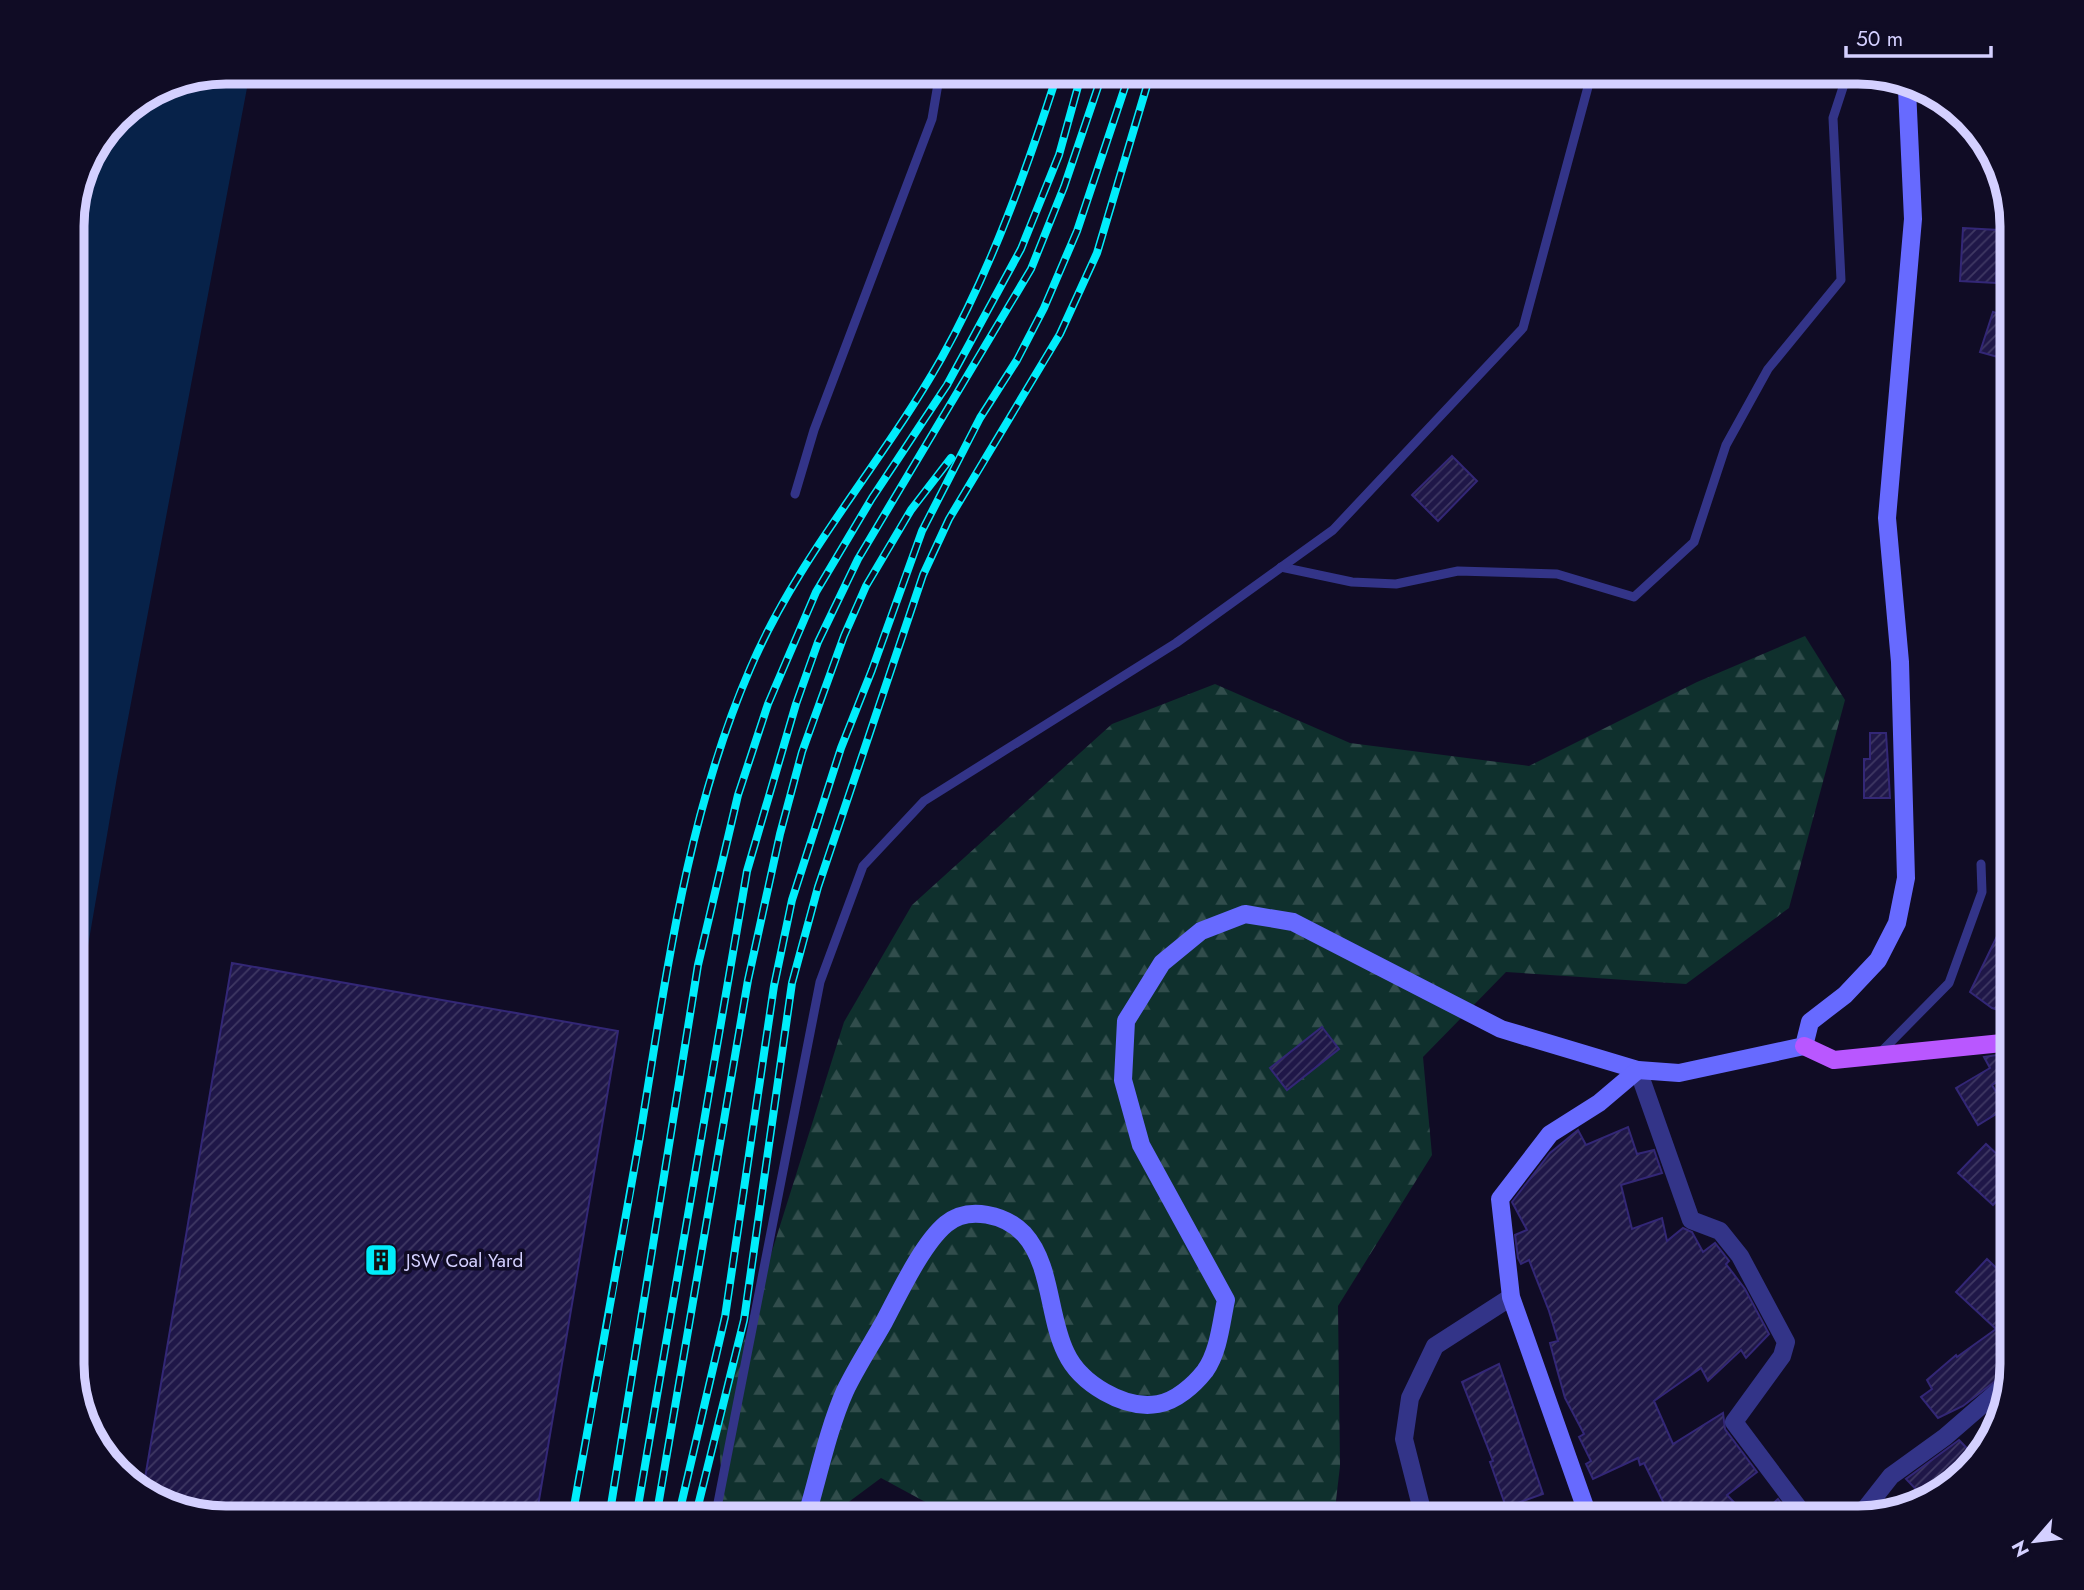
<svg xmlns="http://www.w3.org/2000/svg" width="2084" height="1590" font-family="Jost,sans-serif">
	<defs>
		<pattern id="forest-firs" width="22" height="20" patternUnits="userSpaceOnUse" patternTransform="scale(1.75)"><rect width="22" height="20" fill="#0f302d"/><path d="M5 1l3.5 6h-7zM16 11l3.5 6h-7z" fill="#314d4c"/></pattern>
		<pattern id="building-hatch" width="6" height="6" patternUnits="userSpaceOnUse" patternTransform="scale(1.75)"><rect width="6" height="6" fill="#1f1748"/><path d="M-1 1l2-2M0 6l6-6M5 7l2-2" fill="none" stroke="#3f3863"/></pattern>
	</defs>
	<rect width="100%" height="100%" fill="#100c25"/>
	<polygon fill="url(#forest-firs)" points="1805,636 1845,700 1789,908 1686,984 1506,972 1423,1057 1432,1155 1338,1306 1340,1466 1334,1518 955,1518 881,1478 827,1518 724,1518 718,1423 844,1022 912,905 1112,724 1215,684 1350,743 1529,766 1697,682"/>
	<polygon fill="#072249" points="226,72 250,72 117,777 72,1039 72,216 88,158 124,110 167,83"/>
	<g fill="url(#building-hatch)" stroke="#332776" stroke-width="2">
		<polygon points="1963,228 1999,230 1996,283 1960,281"/>
		<polygon points="1993,312 2012,318 2012,361 1980,352"/>
		<polygon points="1452,456 1477,481 1438,521 1412,495"/>
		<polygon points="1870,733 1886,733 1890,798 1864,798 1864,759 1870,759"/>
		<polygon points="2002,926 2012,932 2012,1014 1992,1008 1970,992"/>
		<polygon points="232,963 618,1031 536,1518 226,1518 143,1490"/>
		<polygon points="1322,1027 1339,1049 1287,1090 1270,1068"/>
		<polygon points="2003,1054 2012,1073 1992,1085 2006,1108 1978,1125 1956,1088 1990,1068 1984,1057"/>
		<polygon points="1628,1127 1637,1154 1654,1150 1662,1173 1621,1185 1632,1229 1662,1218 1667,1241 1683,1228 1692,1232 1703,1252 1715,1243 1729,1261 1726,1264 1745,1289 1769,1334 1746,1358 1741,1350 1708,1381 1701,1368 1654,1401 1673,1444 1723,1413 1725,1429 1757,1472 1727,1495 1749,1518 1671,1518 1644,1463 1640,1465 1638,1458 1593,1479 1586,1464 1591,1461 1579,1437 1584,1434 1565,1398 1558,1373 1550,1343 1558,1341 1549,1311 1529,1260 1521,1264 1518,1258 1515,1235 1527,1230 1512,1202 1550,1153 1578,1130 1586,1145"/>
		<polygon points="2012,1142 2012,1184 1993,1205 1958,1173 1986,1144 2002,1159"/>
		<polygon points="1987,1259 2012,1283 2012,1364 2011,1369 1963,1406 1938,1418 1921,1397 1932,1389 1927,1380 1956,1355 1957,1357 1996,1329 1956,1292"/>
		<polygon points="1499,1364 1543,1494 1506,1507 1490,1462 1493,1461 1462,1382"/>
		<polygon points="1959,1440 1978,1460 1927,1501 1906,1479"/>
		<polygon points="1778,1499 1792,1518 1757,1518"/>
	</g>
	<g fill="none" stroke-linecap="round" stroke-linejoin="round">
		<g stroke="#333488" stroke-width="9">
			<polyline points="795,494 814,430 932,119 940,72"/>
			<polyline points="1281,567 1352,582 1396,584 1458,571 1557,574 1634,597 1694,542 1726,445 1768,369 1841,280 1833,118 1848,72"/>
			<polyline points="1880,1053 1949,983 1982,892 1981,864"/>
			<polyline points="715,1518 820,982 863,866 924,801 1176,643 1333,530 1523,328 1592,72"/>
		</g>
		<g stroke="#333488" stroke-width="18">
			<polyline points="1638,1070 1691,1220 1720,1231 1740,1256 1786,1342 1782,1356 1734,1422 1806,1518"/>
			<polyline points="1424,1518 1404,1439 1410,1398 1435,1346 1511,1297"/>
			<polyline points="1858,1518 1891,1476 1945,1437 2005,1385"/>
		</g>
		<g stroke="#676aff" stroke-width="18">
			<path d="M806 1518C818 1478 828 1429 845 1391 856 1368 871 1345 884 1322 899 1294 922 1244 946 1224 969 1205 1006 1215 1024 1234 1052 1265 1048 1317 1066 1353 1080 1383 1124 1410 1158 1404 1176 1401 1194 1385 1205 1371 1219 1351 1221 1323 1226 1300L1141 1145 1123 1080 1126 1021 1162 963 1201 931 1245 914 1293 922 1501 1029 1638 1070 1679 1073 1804 1046 1810 1022 1845 995 1878 960 1897 923 1906 878 1900 662 1887 518 1913 219 1907 89"/>
			<polyline points="1589,1518 1511,1297 1500,1199 1550,1134 1599,1103 1638,1070"/>
		</g>
		<polyline stroke="#b957ff" stroke-width="18" points="1804,1046 1834,1060 2012,1042"/>
		<defs>
			<g id="rail">
				<path d="M572 1518C595 1391 618 1264 640 1136 666 978 686 817 750 669 798 556 881 465 941 359 991 270 1027 169 1058 72"/>
				<polyline points="609,1518 698,965 738,795 768,704 816,592 872,498 947,385 1021,249 1059,155 1082,72"/>
				<polyline points="636,1518 747,871 796,704 818,642 858,559 1031,269 1064,187 1103,72"/>
				<polyline points="656,1518 748,980 780,834 802,752 844,636 866,586 911,510 951,458"/>
				<polyline points="678,1518 725,1317 774,986 792,900 841,748 872,670 922,531 980,418 1017,360 1044,308 1077,231 1130,72"/>
				<polyline points="695,1518 744,1320 792,983 818,887 923,575 949,519 1060,334 1097,253 1151,72"/>
			</g>
		</defs>
		<use href="#rail" stroke="#00edfb" stroke-width="8"/>
		<use href="#rail" stroke="#100c25" stroke-width="5" stroke-dasharray="16" stroke-linecap="butt"/>
	</g>
	<defs>
		<symbol id="building-square" viewBox="-11 -11 22 22"><rect x="-9" y="-9" width="18" height="18" rx="4" fill="#00edfb" stroke="#100c25"/><path d="M-4-6H4V6H1V3H-1V6H-4ZM-2.5-4.3h1.7v1.8h-1.7ZM.8-4.3h1.7v1.8H.8ZM-2.5-1h1.7V.8h-1.7ZM.8-1h1.7V.8H.8Z" fill="#111"/></symbol>
	</defs>
	<g fill-rule="evenodd">
		<use href="#building-square" x="362" y="1241" width="38" height="38"/>
	</g>
	<g text-anchor="middle" dominant-baseline="central" stroke-width="7" stroke-linejoin="round" paint-order="stroke">
		<g font-size="19" fill="#d4d0ff" stroke="#100c25" text-anchor="start">
			<text x="406" y="1260">JSW Coal Yard</text>
		</g>
	</g>
	<path d="M0 0H2084V1590H0ZM226 84H1858A142 142 0 0 1 2000 226V1364A142 142 0 0 1 1858 1506H226A142 142 0 0 1 84 1364V226A142 142 0 0 1 226 84Z" fill="#100c25" fill-rule="evenodd"/>
	<path fill="none" stroke="#d4d0ff" stroke-width="9" d="M226 84H1858A142 142 0 0 1 2000 226V1364A142 142 0 0 1 1858 1506H226A142 142 0 0 1 84 1364V226A142 142 0 0 1 226 84Z"/>
	<g transform="translate(2035 1541) rotate(242)" stroke="#100c25" stroke-width="5" paint-order="stroke">
	<path d="M0-5L12 26L0 18L-12 26Z" fill="#d4d0ff"/>
	<text y="-10" font-size="19" font-weight="bold" text-anchor="middle" fill="#d4d0ff">N</text>
	</g>
	<path d="M1846 46v10h145v-10" fill="none" stroke="#d4d0ff" stroke-width="3.5"/>
	<text x="1856" y="46" font-size="21" fill="#d4d0ff" stroke="#100c25" stroke-width="5" paint-order="stroke">50 m</text>
</svg>
